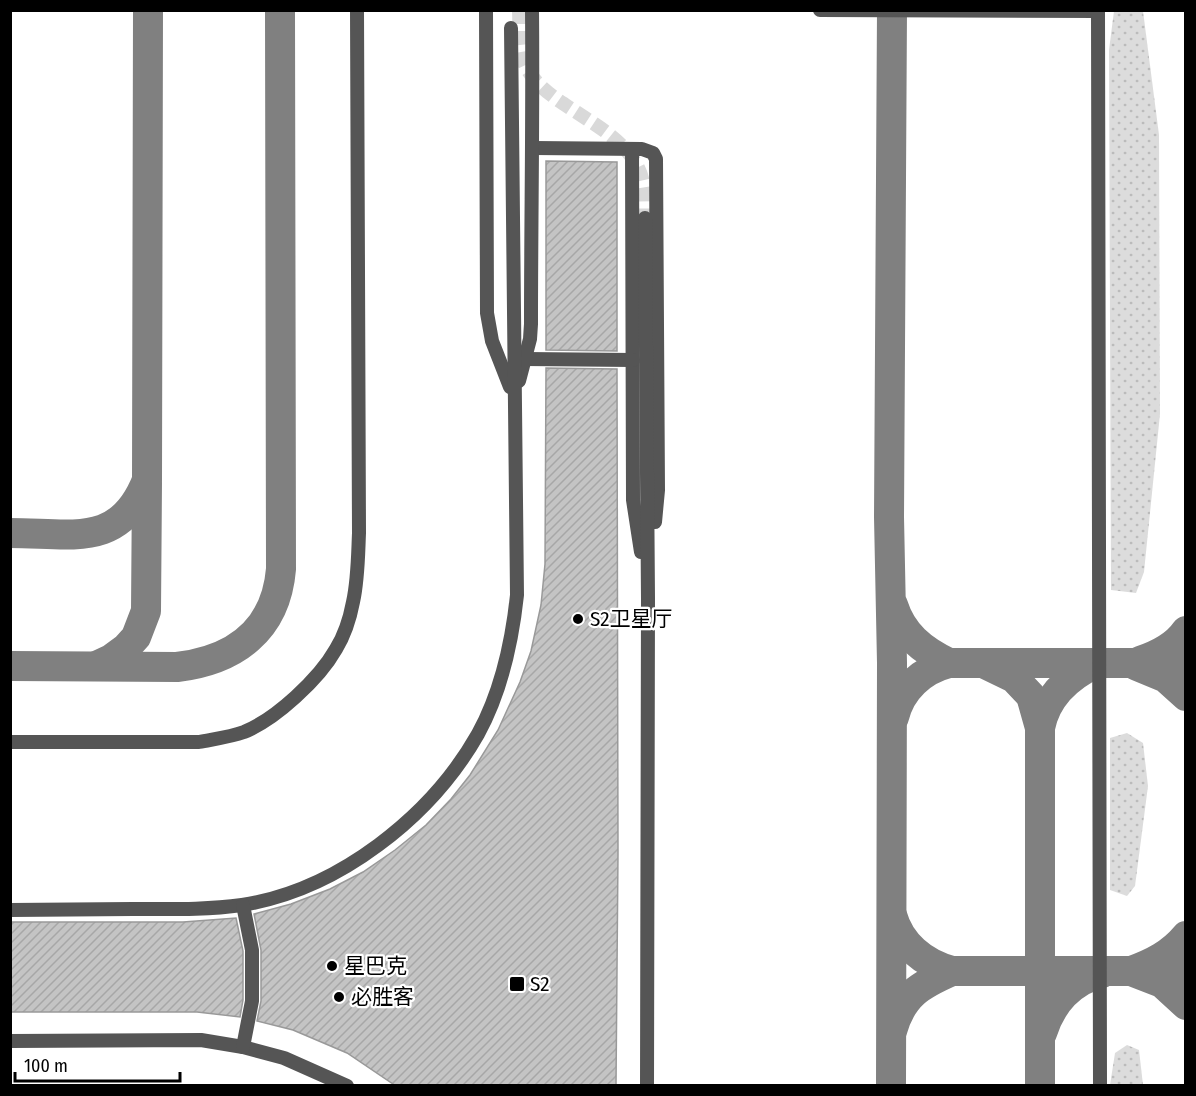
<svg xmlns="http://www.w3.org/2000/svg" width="1196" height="1096" font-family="'Fira Sans Condensed','Noto Sans SC',sans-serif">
	<defs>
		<pattern id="grass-dots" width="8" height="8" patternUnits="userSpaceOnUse" patternTransform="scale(1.5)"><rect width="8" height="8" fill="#dcdcdc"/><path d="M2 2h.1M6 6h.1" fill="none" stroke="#bbb" stroke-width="1.8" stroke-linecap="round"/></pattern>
		<pattern id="building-hatch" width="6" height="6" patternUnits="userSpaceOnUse" patternTransform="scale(1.5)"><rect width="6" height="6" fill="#c4c4c4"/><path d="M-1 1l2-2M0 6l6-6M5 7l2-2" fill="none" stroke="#a7a7a7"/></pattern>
	</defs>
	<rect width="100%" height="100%" fill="#fff"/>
	<g fill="url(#grass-dots)">
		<polygon points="1114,11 1143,11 1159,135 1160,414 1144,572 1136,593 1111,590 1109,50"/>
		<polygon points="1127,733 1143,743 1148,786 1135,886 1127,896 1110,890 1110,738"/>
		<polygon points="1127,1045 1139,1050 1143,1085 1110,1085 1115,1053"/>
	</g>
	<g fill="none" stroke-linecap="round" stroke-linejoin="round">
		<g stroke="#808080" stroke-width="30">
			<path d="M10 533C72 533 120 549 147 480L148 10"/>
			<path d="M893 605C902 634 922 650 949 663"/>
			<path d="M1140 661C1158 655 1175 647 1186 631"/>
			<polyline points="983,663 1014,678 1031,696 1040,728 1040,1086"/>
			<path d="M10 666 177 667C235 660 276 630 281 569L280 10"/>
			<polyline points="96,666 111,659 126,648 136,637 146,611 147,483"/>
			<polyline points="1137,666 1166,678 1186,696"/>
			<path d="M894 717C901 689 922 670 949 663H1186"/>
			<path d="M1040 728C1046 696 1069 676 1097 663"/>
			<path d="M892 915C900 944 923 963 952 971H1186"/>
			<path d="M1186 936C1171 954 1153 963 1131 971L1162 983 1186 1005"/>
			<path d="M892 1031C902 995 920 985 952 971"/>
			<path d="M1042 1033C1051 1004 1071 980 1102 973"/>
			<polyline points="891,1086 892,663 889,517 892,10"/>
		</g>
	</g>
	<g fill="url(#building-hatch)" stroke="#999" stroke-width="1.5">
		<polygon points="546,161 617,162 617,351 546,350"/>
		<polygon points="546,368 617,369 618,853 616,1086 396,1086 347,1053 293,1030 257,1021 261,1001 261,950 254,914 291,904 330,889 363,872 395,850 426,825 451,799 470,775 498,730 520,682 531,651 541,605 545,564"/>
		<polygon points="236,918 243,951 243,1000 240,1017 197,1012 10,1012 10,922 183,922"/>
	</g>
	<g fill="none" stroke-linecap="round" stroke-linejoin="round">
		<path stroke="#d9d9d9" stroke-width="14" stroke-dasharray="14 7" stroke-linecap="butt" d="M519 10C520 30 517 52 527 69 535 83 550 95 564 104 593 124 635 144 643 182 646 194 645 207 645 218"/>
		<g stroke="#555" stroke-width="14">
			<polyline points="486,10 487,313 492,341 510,387"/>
			<polyline points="820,10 1098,11 1100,1086"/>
			<polyline points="534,148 642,149 653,153 656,159 658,490 655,522"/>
			<polyline points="632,149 633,500 641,552"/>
			<polyline points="645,218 648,598 647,1086"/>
			<polyline points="525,359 633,360"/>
			<path d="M519 381 530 339 531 324C531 220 533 115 532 10"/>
			<path d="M10 742H199C214 739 230 737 244 732 276 719 319 679 336 649 344 636 350 618 353 602 358 580 358 556 359 533L357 10"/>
			<path d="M10 910C51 910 92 909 133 909 170 909 206 910 242 905 338 890 431 817 478 734 501 692 512 642 517 595L511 28"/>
			<polyline points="10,1041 201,1040 243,1047 284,1058 347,1086"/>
			<polyline points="243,1047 252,1001 252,950 243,905"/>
		</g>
	</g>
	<g fill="#000" stroke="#fff" stroke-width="2">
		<circle cx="578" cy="619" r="6"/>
		<circle cx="332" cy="966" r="6"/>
		<rect x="509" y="976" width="16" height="16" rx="3"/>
		<circle cx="339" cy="997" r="6"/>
	</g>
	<g text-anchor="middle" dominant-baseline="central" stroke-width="4.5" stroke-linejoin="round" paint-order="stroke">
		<g font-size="21" fill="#000" stroke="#fff" text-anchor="start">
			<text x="590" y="619">S2卫星厅</text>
			<text x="344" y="966">星巴克</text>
			<text x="530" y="984">S2</text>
			<text x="351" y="997">必胜客</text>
		</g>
	</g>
	<rect width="1196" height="1096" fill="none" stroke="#000000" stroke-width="24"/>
	<path d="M15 1072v9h165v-9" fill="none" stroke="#000000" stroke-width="3"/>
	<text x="24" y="1072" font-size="18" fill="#000000" stroke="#ffffff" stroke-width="4.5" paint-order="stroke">100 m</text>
</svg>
